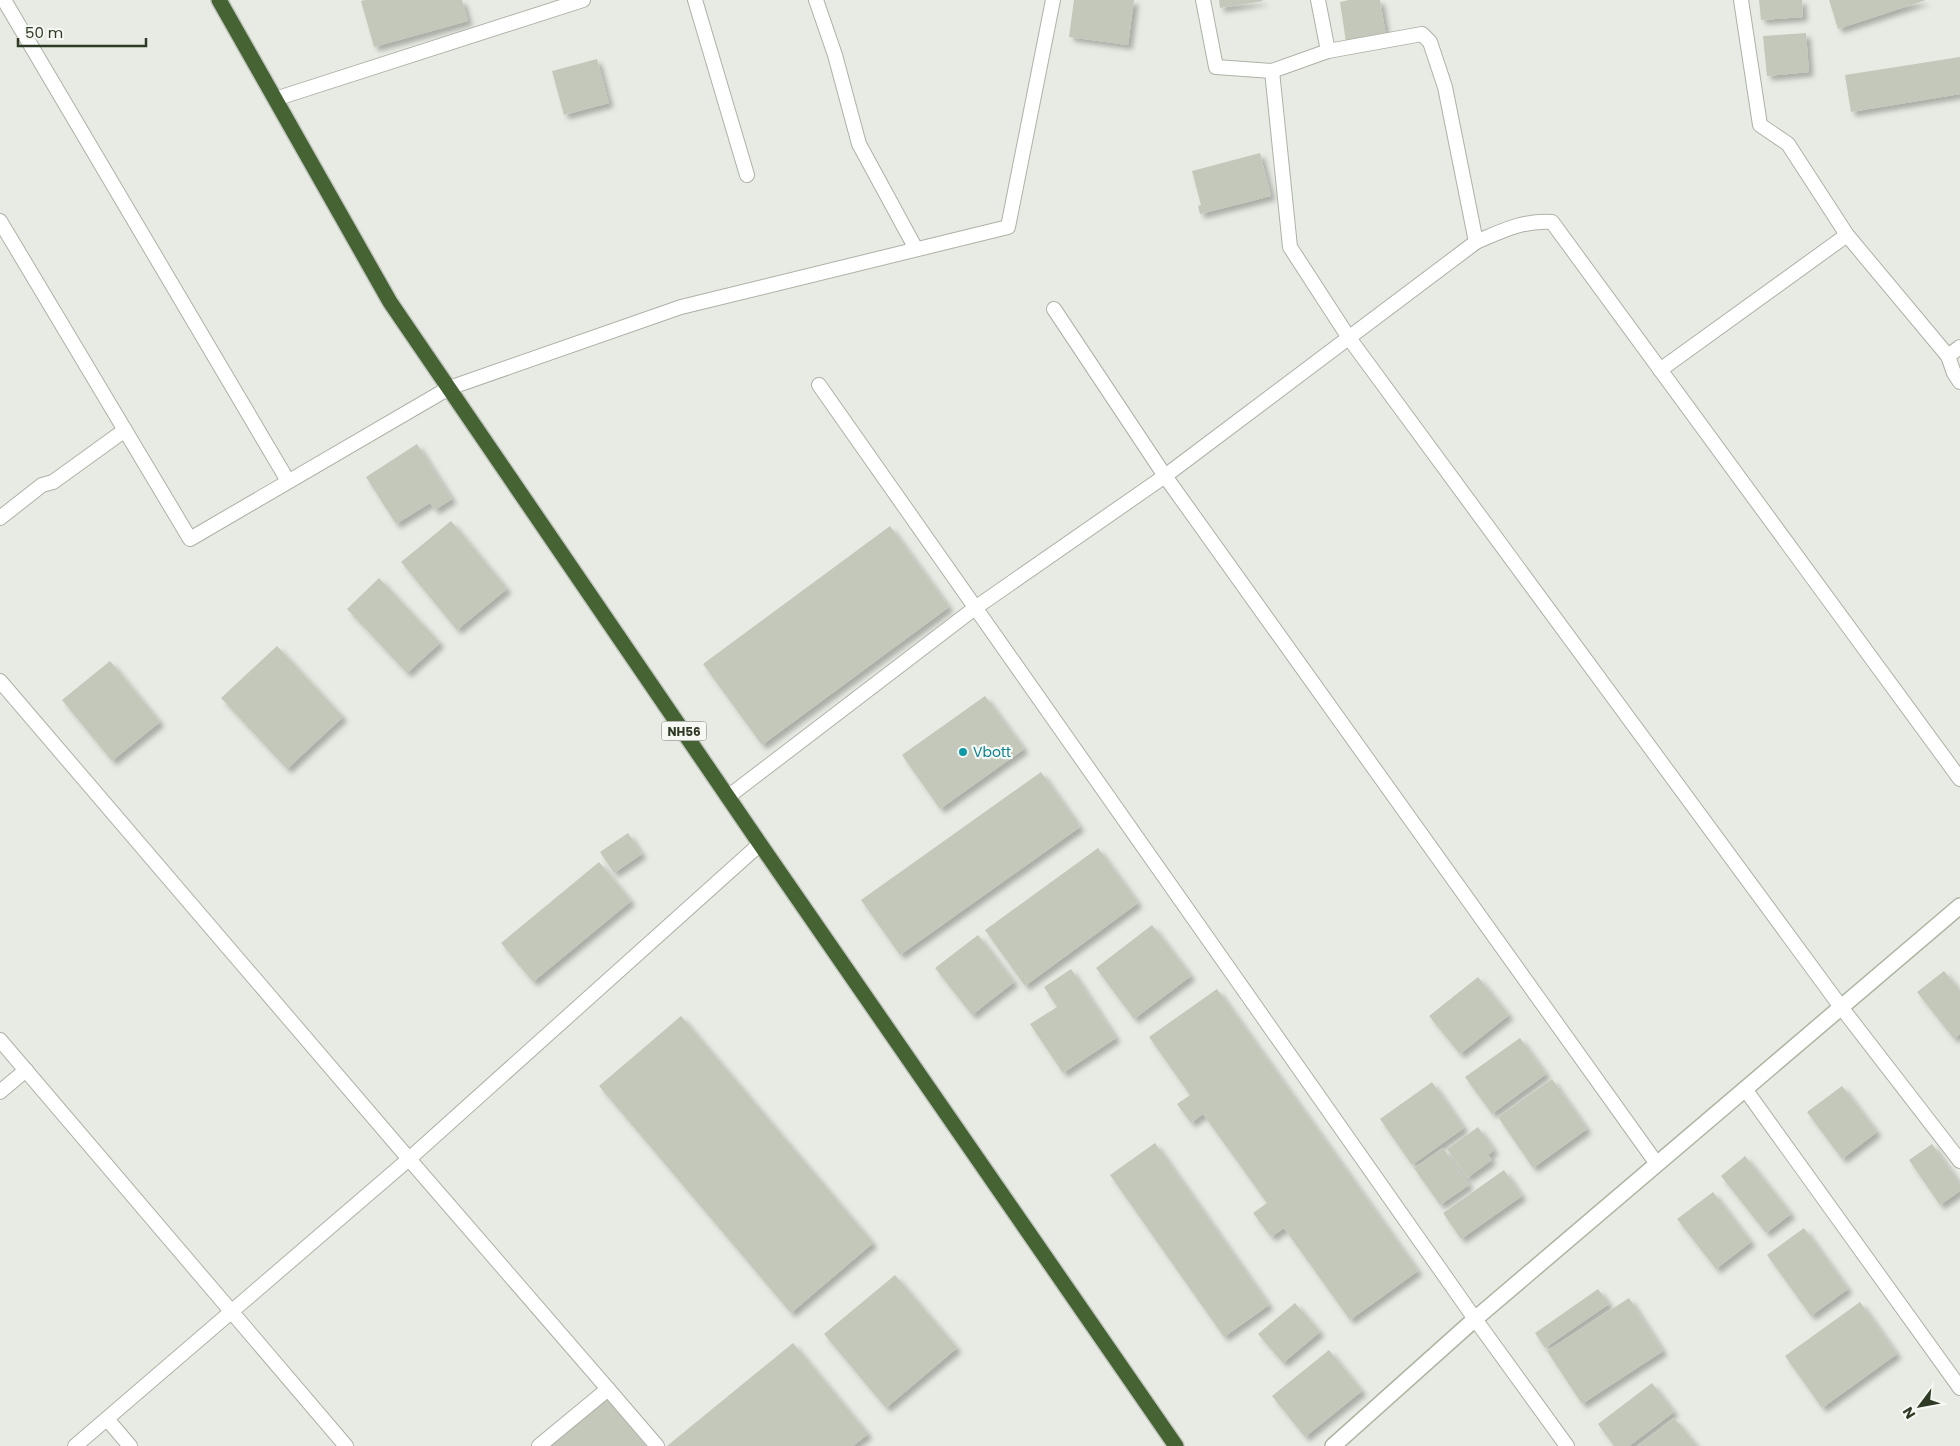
<svg xmlns="http://www.w3.org/2000/svg" width="1960" height="1446" font-family="Poppins,sans-serif">
	<defs>
		<filter id="shadow"><feDropShadow dx="4.5" dy="4.5" stdDeviation="2.5" flood-color="#0004"/></filter>
	</defs>
	<rect width="100%" height="100%" fill="#e8ebe3"/>
	<g fill="#c3c8bb" filter="url(#shadow)">
		<polygon points="365,0 462,0 468,21 374,47 361,1"/>
		<polygon points="1074,0 1134,0 1128,45 1069,37"/>
		<polygon points="1219,0 1262,0 1263,1 1220,8"/>
		<polygon points="1349,0 1380,0 1386,36 1346,42 1340,2"/>
		<polygon points="1759,0 1802,0 1803,17 1761,20"/>
		<polygon points="1829,0 1926,0 1838,29"/>
		<polygon points="1806,33 1809,72 1767,76 1763,36"/>
		<polygon points="1960,57 1960,94 1851,112 1845,75"/>
		<polygon points="597,59 609,103 564,115 552,71"/>
		<polygon points="1260,153 1271,196 1200,214 1198,206 1201,205 1192,171"/>
		<polygon points="417,444 452,499 435,510 430,503 396,524 366,477"/>
		<polygon points="451,521 507,589 457,630 401,562"/>
		<polygon points="890,526 949,607 762,745 703,664"/>
		<polygon points="379,578 440,643 407,673 347,609"/>
		<polygon points="277,646 343,717 287,769 221,698"/>
		<polygon points="110,661 160,722 112,761 62,700"/>
		<polygon points="985,696 1024,749 940,809 902,755"/>
		<polygon points="1041,772 1080,827 900,955 861,900"/>
		<polygon points="628,833 642,854 614,873 600,852"/>
		<polygon points="1098,848 1138,903 1025,986 985,930"/>
		<polygon points="599,862 631,901 533,982 501,943"/>
		<polygon points="1152,925 1191,976 1134,1019 1096,968"/>
		<polygon points="978,935 1014,982 972,1015 935,968"/>
		<polygon points="1071,969 1116,1038 1063,1073 1030,1024 1057,1007 1044,987"/>
		<polygon points="1944,971 1960,991 1960,1034 1954,1039 1917,992"/>
		<polygon points="1478,977 1509,1015 1460,1054 1429,1016"/>
		<polygon points="1217,989 1418,1271 1350,1320 1284,1228 1271,1237 1253,1213 1267,1203 1203,1114 1191,1123 1177,1104 1190,1095 1149,1037"/>
		<polygon points="681,1016 873,1243 791,1313 599,1086"/>
		<polygon points="1520,1038 1546,1074 1492,1114 1465,1077"/>
		<polygon points="1552,1079 1587,1129 1533,1168 1498,1117"/>
		<polygon points="1432,1082 1464,1128 1412,1165 1380,1119"/>
		<polygon points="1842,1086 1877,1132 1842,1159 1807,1112"/>
		<polygon points="1478,1127 1494,1150 1488,1155 1492,1160 1467,1178 1447,1149"/>
		<polygon points="1155,1143 1269,1305 1224,1337 1110,1175"/>
		<polygon points="1932,1144 1960,1184 1960,1191 1940,1205 1909,1160"/>
		<polygon points="1443,1148 1469,1185 1440,1205 1414,1168"/>
		<polygon points="1745,1156 1791,1214 1766,1233 1721,1176"/>
		<polygon points="1504,1170 1522,1196 1461,1239 1443,1213"/>
		<polygon points="1713,1192 1751,1242 1716,1269 1677,1219"/>
		<polygon points="1804,1228 1848,1289 1811,1316 1767,1255"/>
		<polygon points="895,1275 957,1348 886,1408 824,1334"/>
		<polygon points="1598,1289 1609,1304 1545,1348 1535,1333"/>
		<polygon points="1629,1298 1663,1351 1582,1404 1547,1351"/>
		<polygon points="1860,1302 1897,1354 1822,1408 1785,1356"/>
		<polygon points="1295,1303 1320,1332 1283,1363 1258,1334"/>
		<polygon points="793,1343 868,1434 853,1446 667,1446"/>
		<polygon points="1329,1350 1362,1391 1305,1437 1272,1396"/>
		<polygon points="1652,1383 1674,1412 1629,1446 1614,1446 1598,1424"/>
		<polygon points="606,1398 646,1446 549,1446"/>
		<polygon points="1674,1418 1697,1446 1638,1446"/>
	</g>
	<g fill="none" stroke-linecap="round" stroke-linejoin="round">
		<defs>
			<g id="street">
				<polyline points="4,0 288,481"/>
				<polyline points="695,0 747,175"/>
				<polyline points="816,0 835,55 859,144 916,249"/>
				<polyline points="1203,0 1216,67 1272,71 1328,51 1422,34 1430,42 1445,87 1476,242"/>
				<polyline points="1318,0 1328,51"/>
				<polyline points="1741,0 1760,125 1788,144 1847,235 1948,356 1954,373 1960,382"/>
				<polyline points="1272,71 1290,247 1349,338 1841,1007 1960,1161"/>
				<polyline points="275,99 583,0"/>
				<polyline points="0,221 190,539 449,388 681,307 1008,227 1053,0"/>
				<path d="M1054 309 1165 476 1476 242C1502 231 1523 220 1552 222L1960 779"/>
				<polyline points="1948,356 1960,347"/>
				<polyline points="1660,370 1847,235"/>
				<polyline points="819,385 1475,1319 1567,1446"/>
				<polyline points="0,518 42,485 53,482 125,430"/>
				<polyline points="0,681 409,1159 608,1389 539,1446"/>
				<polyline points="729,796 975,608 1165,476 1657,1164"/>
				<polyline points="0,1040 346,1446"/>
				<polyline points="1745,1089 1960,1388"/>
				<polyline points="0,1092 26,1070"/>
				<polyline points="608,1389 657,1446"/>
				<polyline points="107,1419 130,1446"/>
				<polyline points="75,1446 409,1159 760,844"/>
			</g>
			<polyline id="secondary" points="1333,1446 1475,1319 1960,906"/>
			<polyline id="highway" points="219,0 390,302 760,844 1176,1446"/>
		</defs>
		<use href="#street" stroke="#acb2a6" stroke-width="16"/>
		<use href="#secondary" stroke="#acb5a2" stroke-width="18"/>
		<use href="#highway" stroke="#c4c8c2" stroke-width="18"/>
		<use href="#street" stroke="#fff" stroke-width="14"/>
		<use href="#secondary" stroke="#fff" stroke-width="15"/>
		<use href="#highway" stroke="#466333" stroke-width="15"/>
	</g>
	<circle fill="#0f9aa8" stroke="#f6f8f3" stroke-width="2" cx="963" cy="752" r="5"/>
	<g text-anchor="middle" dominant-baseline="central" stroke-width="4.5" stroke-linejoin="round" paint-order="stroke">
		<rect fill="#f6f8f3" stroke="#6a7362" stroke-width="1" x="661.5" y="721.5" width="45" height="19" rx="4"/>
		<g font-size="12" font-weight="bold" fill="#2e3a24">
			<text x="684" y="731">NH56</text>
		</g>
		<g font-size="14" fill="#0d838f" stroke="#f6f8f3" text-anchor="start">
			<text x="973" y="752">Vbott</text>
		</g>
	</g>
	<g transform="translate(1920 1406) rotate(238)" stroke="#f6f8f3" stroke-width="4" paint-order="stroke">
	<path d="M0-4L9 19L0 12L-9 19Z" fill="#2e3a24"/>
	<text y="-8" font-size="14" font-weight="bold" text-anchor="middle" fill="#2e3a24">N</text>
	</g>
	<path d="M18 38v8h128v-8" fill="none" stroke="#2e3a24" stroke-width="2.5"/>
	<text x="25" y="38" font-size="15" fill="#2e3a24" stroke="#f6f8f3" stroke-width="4" paint-order="stroke">50 m</text>
</svg>
